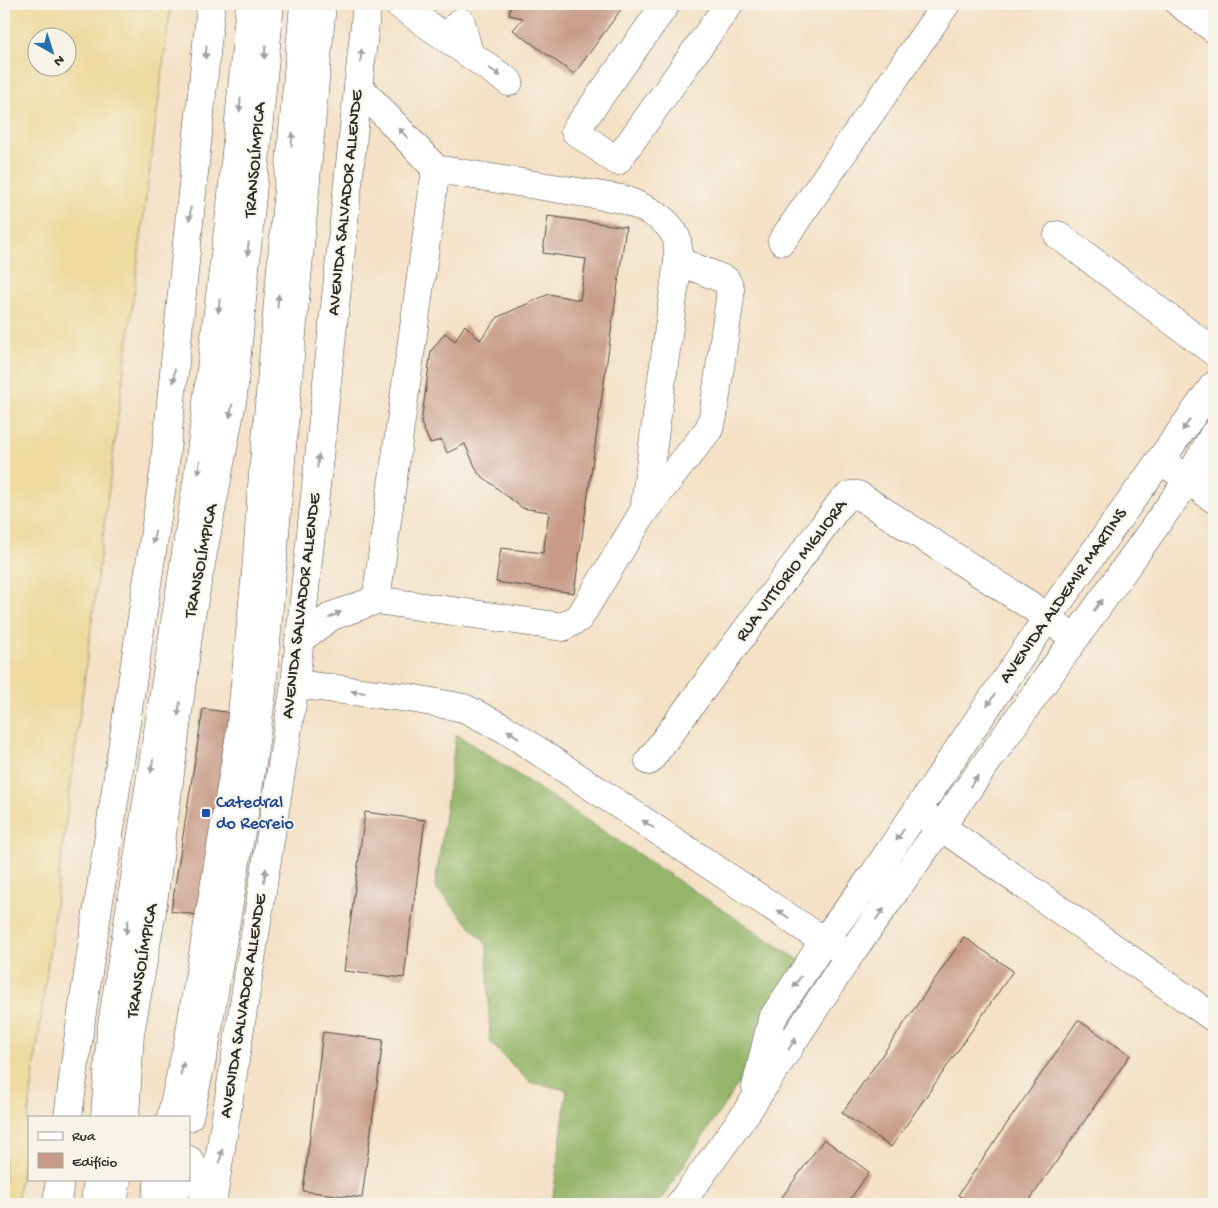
<svg xmlns="http://www.w3.org/2000/svg" width="1218" height="1208" font-family="'Gochi Hand',sans-serif">
	<rect width="100%" height="100%" fill="#f7f3e8"/>
	<filter id="ink" filterUnits="userSpaceOnUse"><feTurbulence type="fractalNoise" baseFrequency=".02" numOctaves="2"/><feDisplacementMap in="SourceGraphic" scale="10" xChannelSelector="R" yChannelSelector="G"/><feConvolveMatrix kernelMatrix="1 2 1 2 8 2 1 2 1" color-interpolation-filters="sRGB"/></filter>
	<filter id="wash" filterUnits="userSpaceOnUse"><feTurbulence type="fractalNoise" baseFrequency=".0096" numOctaves="4" result="noise"/><feDisplacementMap in="SourceGraphic" scale="20" xChannelSelector="R" yChannelSelector="G"/><feGaussianBlur stdDeviation="1.12" result="paint"/><feColorMatrix in="noise" values="0 0 0 0 0 0 0 0 0 0 0 0 0 0 0 0 0 1.4 0 .05"/><feComposite in="paint" operator="in"/></filter>
	<g filter="url(#wash)">
		<rect width="100%" height="100%" fill="#f4e1c6"/>
		<polygon fill="#95b66b" stroke="#60704b" points="456,734 814,970 658,1204 552,1204 567,1090 529,1082 490,1042 487,945 435,887"/>
		<path fill="#eeda9e" stroke="#8c8264" fill-rule="evenodd" d="M4 4H171L17 1204H4ZM38 38H68V68H38Z"/>
		<g id="blocks">
			<g fill="#c89b88">
				<polygon points="511,4 625,4 574,74 513,30 523,18 509,15"/>
				<polygon points="548,216 626,227 574,593 496,582 501,548 543,553 549,512 522,508 478,473 465,444 447,453 442,440 430,443 421,423 431,351 445,333 455,341 465,325 480,340 498,317 549,294 580,300 586,259 543,253"/>
				<polygon points="203,709 241,714 209,917 171,911"/>
				<polygon points="365,812 425,820 404,978 344,971"/>
				<polygon points="964,937 1013,971 891,1147 842,1113"/>
				<polygon points="1078,1020 1130,1055 1027,1204 971,1204 958,1195"/>
				<polygon points="323,1032 383,1040 362,1198 303,1191"/>
				<polygon points="824,1139 869,1172 847,1204 777,1204"/>
			</g>
		</g>
	</g>
	<g filter="url(#ink)">
		<use href="#blocks" fill-opacity="0" stroke="#494642" stroke-width="1"/>
		<g fill="none" stroke-linecap="round" stroke-linejoin="round">
			<defs>
				<g id="minor">
					<polyline points="398,4 509,82"/>
					<polyline points="666,4 575,131 617,161 729,4"/>
					<polyline points="1180,4 1214,29"/>
					<polyline points="446,37 461,22 469,54"/>
					<polyline points="1058,235 1214,352"/>
					<polyline points="782,241 946,4"/>
					<polyline points="1172,468 1214,499"/>
					<polyline points="644,511 709,429 713,416 730,298 730,288 726,280 678,261"/>
					<polyline points="376,600 436,169"/>
					<path d="M299 640 332 616 376 600 563 627 579 618 644 511 678 261C678 254 679 244 676 237 667 216 642 207 622 199L436 169 358 86"/>
					<polyline points="295,684 410,698 464,708 505,729 824,941 841,949"/>
					<polyline points="649,761 842,501 850,495 858,495 1031,606 1062,629"/>
					<polyline points="927,817 1214,1018"/>
					<polyline points="756,1087 772,1019 824,941 874,874 1047,618 1214,385"/>
					<polyline points="125,1117 130,1034 152,911 190,621 233,396 270,4"/>
					<polyline points="171,1117 188,1043 240,734 256,572 262,486 304,4"/>
					<polyline points="113,1204 117,1179"/>
					<polyline points="155,1204 159,1179"/>
					<polyline points="680,1204 746,1113 851,953 1188,480 1214,434"/>
				</g>
				<g id="major">
					<polyline points="68,1117 80,1026 164,472 211,4"/>
					<polyline points="57,1204 60,1179"/>
					<polyline points="212,1204 295,684 367,4"/>
				</g>
				<g id="highway">
					<polyline points="105,1117 111,1031 198,476 231,205 250,4"/>
					<polyline points="189,1117 205,1046 249,784 262,692 286,400 322,4"/>
					<polyline points="189,1160 194,1168 206,1204"/>
					<polyline points="95,1204 98,1179"/>
					<polyline points="173,1204 176,1179"/>
				</g>
			</defs>
			<use href="#minor" stroke="#494642" stroke-width="29"/>
			<use href="#major" stroke="#494642" stroke-width="29"/>
			<use href="#highway" stroke="#494642" stroke-width="29"/>
			<use href="#minor" stroke="#fff" stroke-width="28"/>
			<use href="#major" stroke="#fff" stroke-width="28"/>
			<use href="#highway" stroke="#fff" stroke-width="28"/>
		</g>
		<defs><path id="oneway-solid" d="M-6-.8H1V-3.2L6.5 0L1 3.2V.8H-6Z" transform="scale(1.25)"/></defs>
		<g fill="#a0a0a0">
			<use href="#oneway-solid" transform="translate(206 52) rotate(96)"/>
			<use href="#oneway-solid" transform="translate(265 52) rotate(95)"/>
			<use href="#oneway-solid" transform="translate(361 56) rotate(-84)"/>
			<use href="#oneway-solid" transform="translate(495 72) rotate(35)"/>
			<use href="#oneway-solid" transform="translate(240 105) rotate(95)"/>
			<use href="#oneway-solid" transform="translate(403 133) rotate(-134)"/>
			<use href="#oneway-solid" transform="translate(292 139) rotate(-85)"/>
			<use href="#oneway-solid" transform="translate(190 214) rotate(96)"/>
			<use href="#oneway-solid" transform="translate(248 249) rotate(95)"/>
			<use href="#oneway-solid" transform="translate(278 301) rotate(-85)"/>
			<use href="#oneway-solid" transform="translate(219 306) rotate(97)"/>
			<use href="#oneway-solid" transform="translate(174 376) rotate(96)"/>
			<use href="#oneway-solid" transform="translate(231 411) rotate(101)"/>
			<use href="#oneway-solid" transform="translate(1186 425) rotate(125)"/>
			<use href="#oneway-solid" transform="translate(318 461) rotate(-84)"/>
			<use href="#oneway-solid" transform="translate(199 467) rotate(97)"/>
			<use href="#oneway-solid" transform="translate(154 537) rotate(99)"/>
			<use href="#oneway-solid" transform="translate(1098 605) rotate(-54)"/>
			<use href="#oneway-solid" transform="translate(335 615) rotate(-27)"/>
			<use href="#oneway-solid" transform="translate(358 692) rotate(-173)"/>
			<use href="#oneway-solid" transform="translate(991 700) rotate(124)"/>
			<use href="#oneway-solid" transform="translate(179 709) rotate(98)"/>
			<use href="#oneway-solid" transform="translate(513 734) rotate(-146)"/>
			<use href="#oneway-solid" transform="translate(152 766) rotate(99)"/>
			<use href="#oneway-solid" transform="translate(974 781) rotate(-55)"/>
			<use href="#oneway-solid" transform="translate(648 824) rotate(-146)"/>
			<use href="#oneway-solid" transform="translate(900 835) rotate(124)"/>
			<use href="#oneway-solid" transform="translate(265 875) rotate(-81)"/>
			<use href="#oneway-solid" transform="translate(783 914) rotate(-146)"/>
			<use href="#oneway-solid" transform="translate(880 914) rotate(-54)"/>
			<use href="#oneway-solid" transform="translate(127 927) rotate(99)"/>
			<use href="#oneway-solid" transform="translate(797 982) rotate(124)"/>
			<use href="#oneway-solid" transform="translate(792 1044) rotate(-57)"/>
			<use href="#oneway-solid" transform="translate(182 1069) rotate(-77)"/>
			<use href="#oneway-solid" transform="translate(221 1156) rotate(-80)"/>
		</g>
	</g>
	<rect fill="#1a4fb4" stroke="#f7f3e8" stroke-width="2" x="201" y="808" width="10" height="10" rx="2.5"/>
	<g text-anchor="middle" dominant-baseline="central" stroke-width="4" stroke-linejoin="round" paint-order="stroke">
		<g font-size="18" fill="#2b2b2b" stroke="#f7f3e8">
			<text transform="translate(256 160) rotate(-85)">TRANSOLÍMPICA</text>
			<text transform="translate(346 203) rotate(-84)">AVENIDA SALVADOR ALLENDE</text>
			<text transform="translate(202 561) rotate(-79)">TRANSOLÍMPICA</text>
			<text transform="translate(792 571) rotate(-53)">RUA VITTORIO MIGLIORA</text>
			<text transform="translate(1064 596) rotate(-55)">AVENIDA ALDEMIR MARTINS</text>
			<text transform="translate(302 606) rotate(-83)">AVENIDA SALVADOR ALLENDE</text>
			<text transform="translate(143 961) rotate(-80)">TRANSOLÍMPICA</text>
			<text transform="translate(244 1006) rotate(-81)">AVENIDA SALVADOR ALLENDE</text>
		</g>
		<g font-size="18" fill="#164399" stroke="#f7f3e8" text-anchor="start">
			<text x="216" y="803">Catedral<tspan x="216" dy="21">do Recreio</tspan></text>
		</g>
	</g>
	<rect width="1218" height="1208" fill="none" stroke="#f7f3e8" stroke-width="20"/>
	<rect x="28" y="1116" width="162" height="65" fill="#f7f3e8" stroke="#a5a39c"/>
	<rect x="38" y="1132" width="25" height="8" fill="#ffffff" stroke="#a5a39c"/>
	<text x="72" y="1140" font-size="15" fill="#2b2b2b">Rua</text>
	<rect x="38" y="1153" width="25" height="15" fill="#c89b88" stroke="#a5a39c"/>
	<text x="72" y="1166" font-size="15" fill="#2b2b2b">Edifício</text>
	<g transform="translate(52 52) rotate(141)"><circle r="24" fill="#f7f3e8" stroke="#a5a39c"/>
	<path d="M0-4L9 19L0 12L-9 19Z" fill="#1f6fb2"/>
	<text y="-8" font-size="14" font-weight="bold" text-anchor="middle" fill="#2b2b2b">N</text>
	</g>
</svg>
